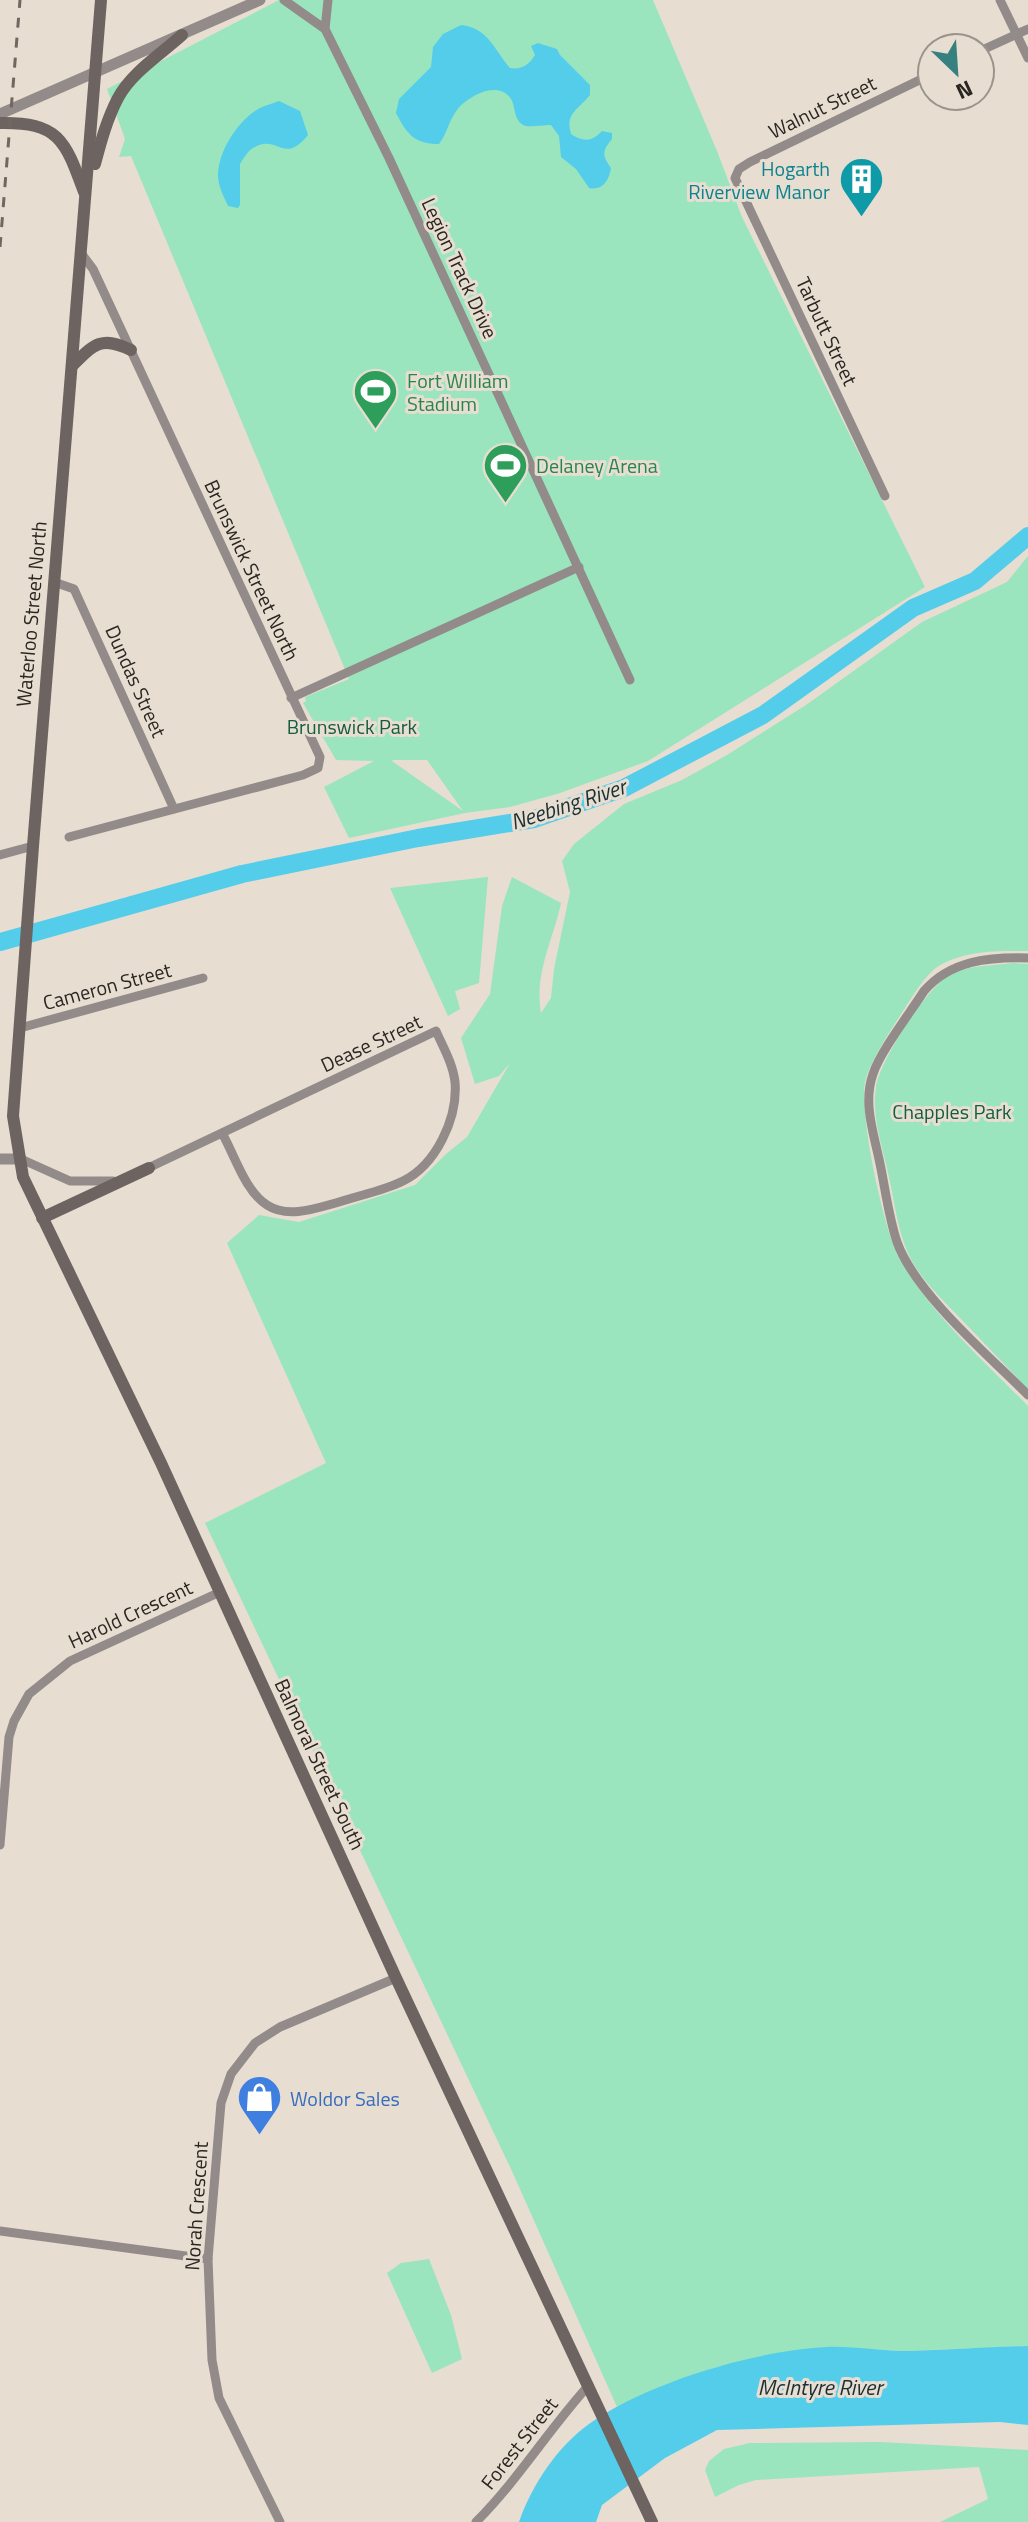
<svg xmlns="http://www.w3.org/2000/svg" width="1028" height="2522" font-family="'Titillium Web',sans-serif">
	<rect width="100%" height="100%" fill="#e8ddd1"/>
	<g fill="#9ae5be" fill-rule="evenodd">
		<path d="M279 0H653L717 151 742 217 925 587 648 761 557 794 510 807 465 813 349 838 324 787 374 761 336 760 303 703 306 701 305 697 349 679 131 156 119 157 125 139 107 89ZM393 760H427L463 811 392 761Z"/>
		<path d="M1028 556V951C1001 951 970 950 944 963 927 971 915 993 905 1008 894 1025 868 1064 865 1083 859 1115 884 1231 900 1260 931 1314 985 1362 1028 1406V2346L905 2351 826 2347 717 2367 659 2388 617 2407 511 2169 205 1523 326 1463 227 1243 259 1215 299 1222 415 1185 446 1154 467 1137 510 1063 499 1076 475 1084 461 1038 490 994 502 906 512 877 561 903C553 941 534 973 541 1013L551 998 554 969 570 892 562 861 574 844 624 804 682 780 727 755 806 705 922 622 1007 582Z"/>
		<polygon points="488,877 479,983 455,991 460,1009 448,1016 390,888"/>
		<path d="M1013 963 1028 964V1389C1006 1366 983 1342 961 1319 942 1299 919 1278 908 1253 898 1231 895 1205 890 1182 884 1151 871 1118 876 1087 879 1062 926 989 948 976 966 965 992 966 1013 963Z"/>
		<polygon points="429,2259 451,2315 462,2359 432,2373 387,2273 401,2263"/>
		<polygon points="880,2442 1028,2450 1028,2522 940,2522 988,2499 979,2467 756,2480 739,2485 715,2497 705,2470 709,2461 724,2449 750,2443"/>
	</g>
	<g fill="#54cdeb">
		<path d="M461 25C489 28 494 50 510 68 521 70 529 65 535 55L531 46 538 43 557 49 560 55 590 85V95C578 110 565 113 571 134 583 142 592 142 602 131L612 133V139C602 151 602 156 611 168 609 181 602 191 589 188L576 169 561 157 559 136 551 125C544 125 532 127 526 126 513 122 516 107 511 99 498 79 467 97 457 110 449 120 447 134 439 144 414 144 407 134 396 113L399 99 431 67 433 47 443 34Z"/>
		<path d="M279 101 300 111 308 135C283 166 278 133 253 148 248 151 243 159 240 164V205L238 208 228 206C224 197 218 186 218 176 218 152 236 124 255 111 262 106 271 104 279 101Z"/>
		<path d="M1028 2346V2425L1000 2422 717 2430 665 2458 602 2505 596 2522H519C532 2485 557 2447 589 2424 648 2382 754 2351 826 2347 852 2346 879 2351 906 2351 946 2350 987 2347 1028 2346Z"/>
	</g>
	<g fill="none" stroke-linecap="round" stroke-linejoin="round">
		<polyline stroke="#54cdeb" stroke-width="18" points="0,942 242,874 418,838 534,819 624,788 763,715 913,608 975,581 1028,536"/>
		<g stroke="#928b89" stroke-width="9">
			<polyline points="284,0 325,29 389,158 630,680"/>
			<polyline points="1000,0 1028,58"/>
			<polyline points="325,29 328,0"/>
			<polyline points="980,51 1028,29"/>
			<polyline points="885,496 735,178 739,169 750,162 932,74"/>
			<polyline points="54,582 74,589 174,809"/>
			<polyline points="291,698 579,567"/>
			<polyline points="69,837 303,775 318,768 320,757 93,269 81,253"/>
			<polyline points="0,855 33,846"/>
			<path d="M1028 958C989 957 951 960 924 991 910 1013 880 1052 873 1074 863 1102 873 1131 879 1159 885 1186 888 1215 897 1242 915 1293 989 1356 1028 1395"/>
			<polyline points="20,1028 203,978"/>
			<polyline points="21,1159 70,1181 113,1181"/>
			<path d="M146 1169 436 1031C443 1047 453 1064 455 1082 458 1118 436 1165 403 1181 383 1191 360 1195 339 1202 317 1208 288 1219 267 1205 245 1191 235 1156 222 1133"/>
			<polyline points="0,1845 9,1737 14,1721 29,1694 70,1661 220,1592"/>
			<polyline points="0,2231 208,2259"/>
			<polyline points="280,2522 219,2398 212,2360 208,2259 221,2103 231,2074 255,2043 280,2027 396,1978"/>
			<path d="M476 2522C518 2480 549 2429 589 2385"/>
		</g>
		<g stroke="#928b89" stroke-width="11">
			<polyline points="0,114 260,0"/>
			<polyline points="0,1159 21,1159"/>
		</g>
		<g stroke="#6d6360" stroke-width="12">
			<polyline points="101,0 33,846 13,1116 23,1177 161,1463 396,1978 652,2522"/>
			<path d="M0 123C59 122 65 140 84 192"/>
			<path d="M95 164C101 141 107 119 118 98 131 73 161 54 182 35"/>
			<path d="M73 365C95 343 102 336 131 350"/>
			<polyline points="42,1218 149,1168"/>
		</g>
		<polyline stroke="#6f6861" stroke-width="3" stroke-dasharray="10 10" stroke-linecap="butt" points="0,247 20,0"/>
	</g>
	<defs>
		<symbol id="building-pin" viewBox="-11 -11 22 30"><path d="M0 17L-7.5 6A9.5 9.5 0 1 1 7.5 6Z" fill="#0f9aa8" stroke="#e8ddd1"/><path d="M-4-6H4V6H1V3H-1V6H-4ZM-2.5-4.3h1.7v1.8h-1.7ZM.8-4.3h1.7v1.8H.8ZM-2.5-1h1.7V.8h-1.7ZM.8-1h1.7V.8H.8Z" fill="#fff"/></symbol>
		<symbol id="stadium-pin" viewBox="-11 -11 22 30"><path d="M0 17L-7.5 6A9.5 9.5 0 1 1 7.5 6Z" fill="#2e9e5b" stroke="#e8ddd1"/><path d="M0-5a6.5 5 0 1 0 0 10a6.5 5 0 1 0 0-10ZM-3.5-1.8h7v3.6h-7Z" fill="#fff"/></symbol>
		<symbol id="shop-pin" viewBox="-11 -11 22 30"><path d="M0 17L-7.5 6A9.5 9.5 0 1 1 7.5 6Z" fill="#3f7fe0" stroke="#e8ddd1"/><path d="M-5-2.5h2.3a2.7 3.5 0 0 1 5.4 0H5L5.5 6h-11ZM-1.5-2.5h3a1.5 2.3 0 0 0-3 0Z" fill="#fff"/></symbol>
	</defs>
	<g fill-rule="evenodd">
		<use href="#building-pin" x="836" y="154" width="51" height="69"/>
		<use href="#stadium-pin" x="350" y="366" width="51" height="69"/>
		<use href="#stadium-pin" x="480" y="440" width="51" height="69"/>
		<use href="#shop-pin" x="234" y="2072" width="51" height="69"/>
	</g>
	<g text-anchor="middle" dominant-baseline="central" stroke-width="6" stroke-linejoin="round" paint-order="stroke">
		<g font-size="20" fill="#2a2621" stroke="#e8ddd1">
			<text transform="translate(822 107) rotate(-26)">Walnut Street</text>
			<text transform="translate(460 268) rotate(65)">Legion Track Drive</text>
			<text transform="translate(827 331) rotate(65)">Tarbutt Street</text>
			<text transform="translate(252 570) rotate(65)">Brunswick Street North</text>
			<text transform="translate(31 614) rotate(-85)">Waterloo Street North</text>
			<text transform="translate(136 681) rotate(66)">Dundas Street</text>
			<text transform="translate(107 986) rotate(-15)">Cameron Street</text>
			<text transform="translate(371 1043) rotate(-25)">Dease Street</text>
			<text transform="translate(130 1614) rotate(-25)">Harold Crescent</text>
			<text transform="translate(320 1764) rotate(65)">Balmoral Street South</text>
			<text transform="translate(196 2206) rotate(-86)">Norah Crescent</text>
			<text transform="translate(519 2443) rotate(-52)">Forest Street</text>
		</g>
		<g font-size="20" fill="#0d838f" stroke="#e8ddd1" text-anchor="end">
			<text x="830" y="168">Hogarth<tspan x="830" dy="23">Riverview Manor</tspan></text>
		</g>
		<g font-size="20" fill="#27864d" stroke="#e8ddd1" text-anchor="start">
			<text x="407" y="380">Fort William<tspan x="407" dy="23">Stadium</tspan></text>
			<text x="536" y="465">Delaney Arena</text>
		</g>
		<g font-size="20" fill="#145d3f" stroke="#e8ddd1">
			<text x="352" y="726">Brunswick Park</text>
			<text x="952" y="1111">Chapples Park</text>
		</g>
		<g font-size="20" fill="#366cbe" stroke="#e8ddd1" text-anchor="start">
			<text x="290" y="2098">Woldor Sales</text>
		</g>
		<g font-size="22" font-style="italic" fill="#1a3035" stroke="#e8ddd1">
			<text transform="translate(568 804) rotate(-18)">Neebing River</text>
			<text x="820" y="2387">McIntyre River</text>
		</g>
	</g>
	<g transform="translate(956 72) rotate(155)"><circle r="38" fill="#e8ddd1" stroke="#9c948b" stroke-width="2"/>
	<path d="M0-6L14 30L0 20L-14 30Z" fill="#378080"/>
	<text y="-12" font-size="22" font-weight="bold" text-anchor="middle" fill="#2a2621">N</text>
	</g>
</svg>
